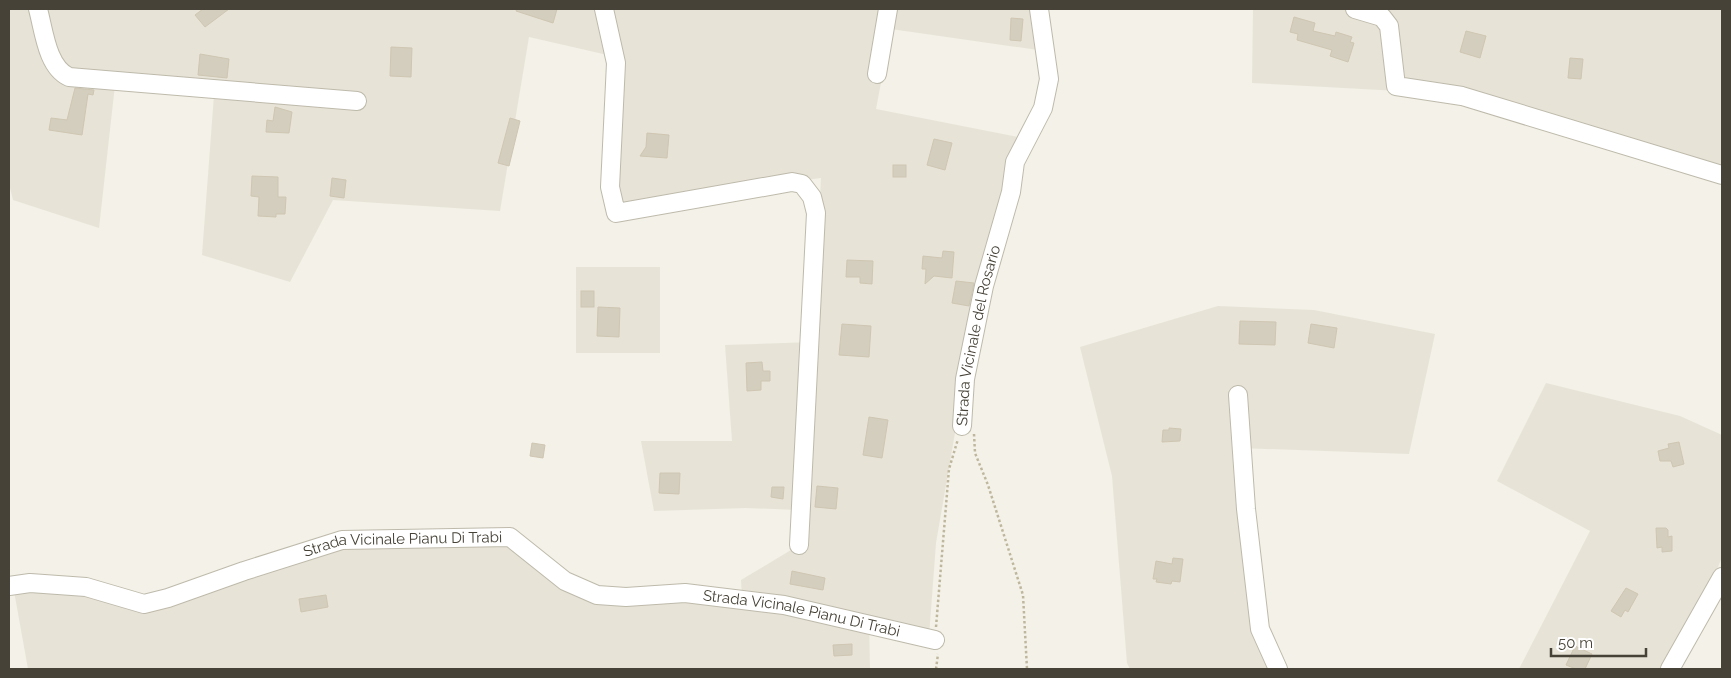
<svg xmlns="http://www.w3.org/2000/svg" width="1731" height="678" font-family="Raleway,sans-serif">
	<rect width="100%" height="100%" fill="#f3f1e8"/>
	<g fill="#e7e3d7">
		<polygon points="9,9 1039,9 1038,50 891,29 876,109 1023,138 976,311 936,543 929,636 869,619 870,669 28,669 14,591 77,590 138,612 211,590 278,563 373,540 498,541 520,548 575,592 742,596 741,580 796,547 798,510 746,508 654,511 641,441 732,441 725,345 813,342 821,178 621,204 612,56 529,37 500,211 333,200 290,282 202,255 214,95 115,85 99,228 13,200 9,184"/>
		<polygon points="1253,9 1722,9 1722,174 1436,93 1252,83"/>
		<rect x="576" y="267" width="84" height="86"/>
		<polygon points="1218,306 1314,310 1435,334 1409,454 1240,448 1271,669 1130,669 1127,663 1112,476 1080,347"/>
		<polygon points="1546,383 1680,416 1722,435 1722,557 1708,592 1664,669 1519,669 1590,531 1497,481"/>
	</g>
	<g fill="#d4cebe" stroke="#cfc6b2">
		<polygon points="203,9 229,9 205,27 195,15"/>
		<polygon points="517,9 557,9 553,23 516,11"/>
		<polygon points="1294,17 1315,23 1313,31 1335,36 1336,32 1352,37 1350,42 1354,43 1348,62 1330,56 1332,50 1297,40 1298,34 1290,32"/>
		<polygon points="1011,18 1023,19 1021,41 1010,40"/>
		<polygon points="1466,31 1486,36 1480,58 1460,52"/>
		<polygon points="391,47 412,48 411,77 390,76"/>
		<polygon points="200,54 229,59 227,78 198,75"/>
		<polygon points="1570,58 1583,59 1581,79 1568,78"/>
		<polygon points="75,88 94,90 93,95 88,94 82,135 49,130 51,118 67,120"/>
		<polygon points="275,107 292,112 289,133 266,132 267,120 273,121"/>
		<polygon points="510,118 520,121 509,166 498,163"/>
		<polygon points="647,133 669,135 667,158 640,156 646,147"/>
		<polygon points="934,139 952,143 945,170 927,165"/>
		<rect x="893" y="165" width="13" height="12"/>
		<polygon points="252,176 278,177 278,197 286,197 285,214 276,214 276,217 258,216 259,197 251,196"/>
		<polygon points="332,178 346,180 344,198 330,196"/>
		<polygon points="943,251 954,252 952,278 934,276 925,284 926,269 922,269 923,256 942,258"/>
		<polygon points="847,260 873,261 872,284 860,283 860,277 846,277"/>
		<polygon points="956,281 974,283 969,306 952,303"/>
		<rect x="581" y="291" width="13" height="16"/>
		<polygon points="598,307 620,308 619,337 597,336"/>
		<polygon points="1240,321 1276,322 1275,345 1239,344"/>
		<polygon points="842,324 871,326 869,357 839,355"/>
		<polygon points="1311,324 1337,328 1334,348 1308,343"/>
		<polygon points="762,362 763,371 770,371 770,381 761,381 761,390 747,391 746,363"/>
		<polygon points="869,417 888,420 882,458 863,455"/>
		<polygon points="1169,428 1181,429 1180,441 1162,442 1163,430 1169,430"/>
		<polygon points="1679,442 1684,464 1673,467 1671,461 1660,461 1658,451 1669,448 1668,444"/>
		<polygon points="532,443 545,445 543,458 530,456"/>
		<polygon points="660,473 680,473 679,494 659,493"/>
		<polygon points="817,486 838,488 836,509 815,507"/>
		<polygon points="772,487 784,487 783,499 771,497"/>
		<polygon points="1656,528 1666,528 1668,530 1668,537 1672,536 1672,551 1662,552 1662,547 1657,548"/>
		<polygon points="1173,558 1183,559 1180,582 1172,581 1171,584 1156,582 1157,579 1153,579 1156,561 1172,564"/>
		<polygon points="792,571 825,578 823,590 790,584"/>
		<polygon points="1626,588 1638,594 1628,612 1625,610 1621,617 1611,611"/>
		<polygon points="326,595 328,607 301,612 299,599"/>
		<polygon points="852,644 852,655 834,656 833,645"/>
		<polygon points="1575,646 1592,654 1585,669 1576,669 1566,665"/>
	</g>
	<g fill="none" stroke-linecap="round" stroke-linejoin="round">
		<defs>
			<g id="minor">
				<path d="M38 9C44 31 47 67 69 77L357 101"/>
				<polyline points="604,9 616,63 610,187 616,213 792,182 802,184 812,197 816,213 799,545"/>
				<polyline points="1355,9 1382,17 1389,26 1396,86 1462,96 1722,175"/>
				<polyline points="877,74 888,9"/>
				<polyline points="1238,395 1246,509 1260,629 1278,669"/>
				<path id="s1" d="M962 426 965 379 984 286 1011 192 1015 162 1043 108 1049 79 1039 9"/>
				<path id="s2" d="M9 586 30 583 86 587 144 604 168 598 244 571 342 540 510 537 565 581 597 595 626 597 685 593 784 605 935 640"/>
				<polyline points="1670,669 1722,577"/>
			</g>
		</defs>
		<use href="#minor" stroke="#bebaab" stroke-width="20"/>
		<g stroke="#bfb79d" stroke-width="2.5" stroke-dasharray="2.5 2.5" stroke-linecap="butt">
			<polyline points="974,434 975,453 988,485 1023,595 1027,669"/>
			<polyline points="936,627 949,469 958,439"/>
			<polyline points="936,669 938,654"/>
		</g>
		<use href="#minor" stroke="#fff" stroke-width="18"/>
	</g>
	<g text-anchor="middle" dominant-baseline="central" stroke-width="4.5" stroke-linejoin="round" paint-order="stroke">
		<g font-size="15" fill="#464237" stroke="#fff">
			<text stroke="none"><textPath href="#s1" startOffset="92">Strada Vicinale del Rosario</textPath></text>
			<text stroke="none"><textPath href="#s2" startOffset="406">Strada Vicinale Pianu Di Trabi</textPath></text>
			<text stroke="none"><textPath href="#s2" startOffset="826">Strada Vicinale Pianu Di Trabi</textPath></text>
		</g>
	</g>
	<rect width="1731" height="678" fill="none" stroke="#464237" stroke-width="20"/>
	<path d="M1551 648v8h95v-8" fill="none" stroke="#464237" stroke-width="2.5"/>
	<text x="1558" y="648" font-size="15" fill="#464237" stroke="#ffffff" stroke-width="4" paint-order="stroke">50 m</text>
</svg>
